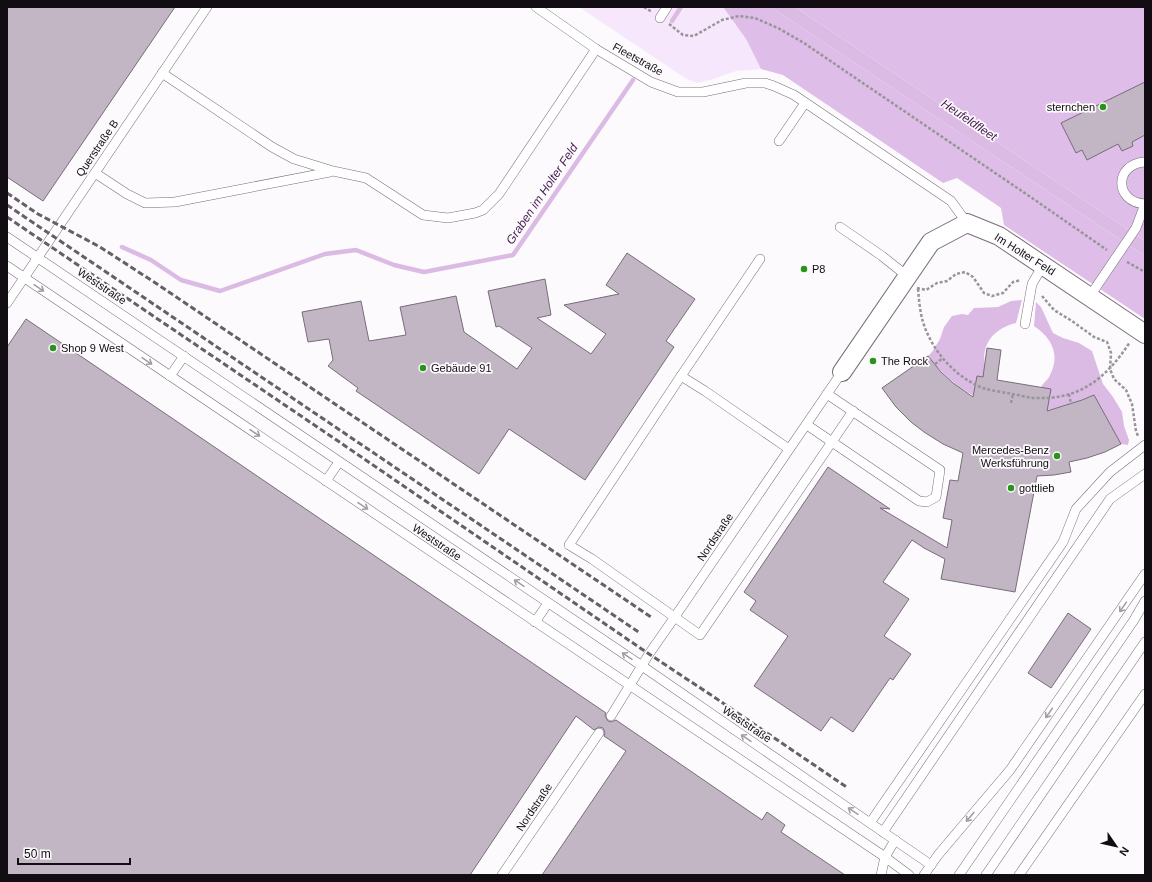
<svg xmlns="http://www.w3.org/2000/svg" width="1152" height="882" font-family="Helvetica,sans-serif">
	<rect width="100%" height="100%" fill="#fdfafd"/>
	<polygon fill="#f7e7fc" points="579,7 723,7 746,39 761,69 736,71 710,80 697,83 685,78"/>
	<g fill="#debee8">
		<polygon points="723,7 771,7 1145,256 1145,319 1004,225 1001,208 957,178 943,183 783,75 761,69 746,39"/>
		<polygon points="795,7 1145,7 1145,241"/>
	</g>
	<g fill="#dbbae4">
		<polygon points="771,7 795,7 1145,241 1145,256"/>
		<path d="M1022 300 1016 323C988 330 977 352 989 378L974 396C954 385 942 373 928 356L932 352 940 339 944 327 952 316 962 314 968 315 974 308 998 307 1011 301Z"/>
		<path d="M1036 302 1041 307 1053 333 1063 338 1079 343 1092 351 1103 384 1113 397 1122 412 1124 426 1129 440 1128 445 1121 444 1094 395 1071 404 1048 410 1035 398C1037 394 1038 390 1041 387 1044 382 1048 380 1050 375 1061 355 1051 337 1034 326Z"/>
	</g>
	<g fill="none" stroke-linecap="round" stroke-linejoin="round">
		<g stroke="#dbbae4" stroke-width="4.5">
			<polyline points="672,21 681,7"/>
			<polyline points="122,247 151,260 181,280 220,291 325,254 356,250 394,265 424,272 513,255 633,80"/>
		</g>
	</g>
	<g fill="#c2b6c5" stroke="#776c7a">
		<polygon points="7,7 175,7 43,201 7,177"/>
		<polygon points="1145,82 1145,135 1132,142 1133,146 1122,151 1118,144 1087,160 1082,150 1076,153 1061,123"/>
		<polygon points="627,253 695,299 666,341 674,347 585,480 509,429 479,474 356,391 358,388 328,366 333,360 329,339 308,342 302,312 361,301 369,341 406,335 400,307 456,296 464,332 517,369 532,348 499,326 496,327 488,291 545,279 551,315 537,318 591,354 606,334 564,305 619,294 606,285"/>
		<polygon points="26,319 606,713 605,716 608,721 611,722 616,720 762,820 767,812 785,825 781,832 845,875 542,875 626,751 604,736 605,733 603,728 599,727 594,730 576,716 470,875 7,875 7,347"/>
		<polygon points="987,348 1001,350 997,380 1051,389 1047,411 1082,400 1094,395 1121,444 1105,452 1087,458 1069,462 1071,472 1054,475 1037,476 1015,592 941,579 945,559 924,548 912,540 883,582 909,599 884,636 911,654 893,680 890,678 853,732 831,717 821,731 754,686 788,636 750,610 756,601 744,592 828,467 890,509 880,508 947,548 952,520 943,518 950,480 958,481 963,453 943,444 924,432 911,422 896,407 882,388 928,356 941,372 953,383 973,397 977,376 983,377"/>
		<polygon points="1068,613 1091,629 1051,688 1028,673"/>
	</g>
	<g fill="none" stroke-linecap="round" stroke-linejoin="round">
		<defs>
			<g id="lane">
				<polyline points="536,7 596,49 651,82 678,92 703,92 746,83 765,83 774,86 794,95 951,201 967,223"/>
				<polyline points="660,18 667,7"/>
				<polyline points="162,73 272,147 294,159 333,171 366,178 423,215 448,218 475,213 483,210 499,194 596,49"/>
				<polyline points="779,141 805,103"/>
				<path d="M1145 162C1114 164 1114 202 1145 204"/>
				<polyline points="95,173 127,194 145,203 175,202 330,172"/>
				<polyline points="840,227 882,256 907,276"/>
				<polyline points="7,237 642,666 931,865"/>
				<polyline points="7,266 885,857 909,875"/>
				<polyline points="1090,296 1136,228 1145,204"/>
				<polyline points="7,303 207,7"/>
				<polyline points="1025,324 1032,284 1043,265"/>
				<polyline points="170,376 184,356"/>
				<polyline points="681,376 760,259"/>
				<polyline points="807,425 919,501 927,502 936,497 940,470 827,394"/>
				<polyline points="789,449 705,391 681,376 569,545 592,559 700,635 853,411"/>
				<polyline points="326,481 339,462"/>
				<polyline points="535,622 548,603"/>
				<polyline points="611,716 649,654 674,618 842,372"/>
				<polyline points="870,823 1063,542 1076,509 1110,472 1145,445"/>
				<polyline points="883,832 1110,499 1145,474"/>
				<polyline points="502,875 599,733"/>
				<polyline points="881,875 885,857 895,840"/>
				<polyline points="924,875 938,855 1010,770 1145,574"/>
				<polyline points="959,875 1134,620 1145,601"/>
				<polyline points="986,875 1145,642"/>
				<polyline points="1019,875 1145,694"/>
			</g>
			<polyline id="street" points="842,372 931,242 967,223 999,236 1145,334"/>
		</defs>
		<use href="#lane" stroke="#786e7b" stroke-width="10"/>
		<use href="#street" stroke="#786e7b" stroke-width="20"/>
		<g stroke="#989598" stroke-width="2.5" stroke-dasharray="3 2" stroke-linecap="butt">
			<polyline points="644,7 652,12"/>
			<polyline points="669,24 683,35 694,36 722,20 739,16 755,18 778,28 804,43 1032,198 1107,250"/>
			<polyline points="1127,262 1145,272"/>
			<polyline points="917,288 926,290 937,283 947,281 956,274 965,272 973,277 984,293 992,296 1003,293 1013,282 1021,280"/>
			<path d="M918 289C919 300 920 312 923 322 932 351 955 377 983 388 992 391 1003 392 1012 394 1020 395 1028 398 1036 398 1081 400 1107 377 1130 342"/>
			<polyline points="1042,296 1054,310 1072,321 1094,337 1107,342 1111,353 1110,369 1114,379 1126,390 1132,404 1136,431 1138,436"/>
			<polyline points="935,364 943,358"/>
			<polyline points="1069,394 1071,404"/>
			<polyline points="1011,403 1013,394"/>
		</g>
		<use href="#lane" stroke="#fff" stroke-width="9"/>
		<use href="#street" stroke="#fff" stroke-width="18"/>
		<g stroke="#646065" stroke-width="3" stroke-dasharray="6 3" stroke-linecap="butt">
			<polyline points="7,193 38,214 100,247 154,282 651,617"/>
			<polyline points="7,205 640,633"/>
			<polyline points="7,217 335,439 649,654 714,697 848,788"/>
		</g>
	</g>
	<defs><path id="oneway-shaft" d="M-6 0H5M1.5-3L5.5 0L1.5 3" fill="none" stroke-width="1.6" stroke-linecap="round" stroke-linejoin="round"/></defs>
	<g stroke="#a09ea0">
		<use href="#oneway-shaft" transform="translate(39 288) rotate(34)"/>
		<use href="#oneway-shaft" transform="translate(147 361) rotate(34)"/>
		<use href="#oneway-shaft" transform="translate(255 433) rotate(34)"/>
		<use href="#oneway-shaft" transform="translate(363 506) rotate(34)"/>
		<use href="#oneway-shaft" transform="translate(519 583) rotate(-146)"/>
		<use href="#oneway-shaft" transform="translate(1123 607) rotate(125)"/>
		<use href="#oneway-shaft" transform="translate(627 656) rotate(-146)"/>
		<use href="#oneway-shaft" transform="translate(1049 713) rotate(125)"/>
		<use href="#oneway-shaft" transform="translate(746 738) rotate(-146)"/>
		<use href="#oneway-shaft" transform="translate(853 811) rotate(-146)"/>
		<use href="#oneway-shaft" transform="translate(970 817) rotate(130)"/>
	</g>
	<g fill="#29941b" stroke="#fdfafd" stroke-width="1.5">
		<circle cx="1103" cy="107" r="4"/>
		<circle cx="804" cy="269" r="4"/>
		<circle cx="53" cy="348" r="4"/>
		<circle cx="873" cy="361" r="4"/>
		<circle cx="423" cy="368" r="4"/>
		<circle cx="1057" cy="456" r="4"/>
		<circle cx="1011" cy="488" r="4"/>
	</g>
	<g text-anchor="middle" dominant-baseline="central" stroke-width="3.5" stroke-linejoin="round" paint-order="stroke">
		<g font-size="11" fill="#110d12" stroke="#fdfafd">
			<text transform="translate(638 59) rotate(29)">Fleetstraße</text>
			<text transform="translate(97 148) rotate(-56)">Querstraße B</text>
			<text transform="translate(1025 254) rotate(32)">Im Holter Feld</text>
			<text transform="translate(102 286) rotate(34)">Weststraße</text>
			<text transform="translate(715 537) rotate(-56)">Nordstraße</text>
			<text transform="translate(437 542) rotate(34)">Weststraße</text>
			<text transform="translate(747 724) rotate(34)">Weststraße</text>
			<text transform="translate(534 807) rotate(-56)">Nordstraße</text>
		</g>
		<g font-size="11" fill="#110d12" stroke="#fdfafd" text-anchor="start">
			<text x="1095" y="107" text-anchor="end">sternchen</text>
			<text x="812" y="269">P8</text>
			<text x="61" y="348">Shop 9 West</text>
			<text x="881" y="361">The Rock</text>
			<text x="431" y="368">Gebäude 91</text>
			<text x="1049" y="450" text-anchor="end">Mercedes-Benz<tspan x="1049" dy="13">Werksführung</tspan></text>
			<text x="1019" y="488">gottlieb</text>
		</g>
		<g font-size="12" font-style="italic" fill="#482053" stroke="#fdfafd">
			<text transform="translate(969 120) rotate(34)">Heufeldfleet</text>
			<text transform="translate(542 194) rotate(-56)">Graben im Holter Feld</text>
		</g>
	</g>
	<rect width="1152" height="882" fill="none" stroke="#110d12" stroke-width="16"/>
	<g transform="translate(1116 846) rotate(124)" stroke="#fdfafd" stroke-width="3" paint-order="stroke">
	<path d="M0-3L7 15L0 10L-7 15Z" fill="#110d12"/>
	<text y="-6" font-size="11" font-weight="bold" text-anchor="middle" fill="#110d12">N</text>
	</g>
	<path d="M18 858v6h112v-6" fill="none" stroke="#110d12" stroke-width="2"/>
	<text x="24" y="858" font-size="12" fill="#110d12" stroke="#fdfafd" stroke-width="3" paint-order="stroke">50 m</text>
</svg>
